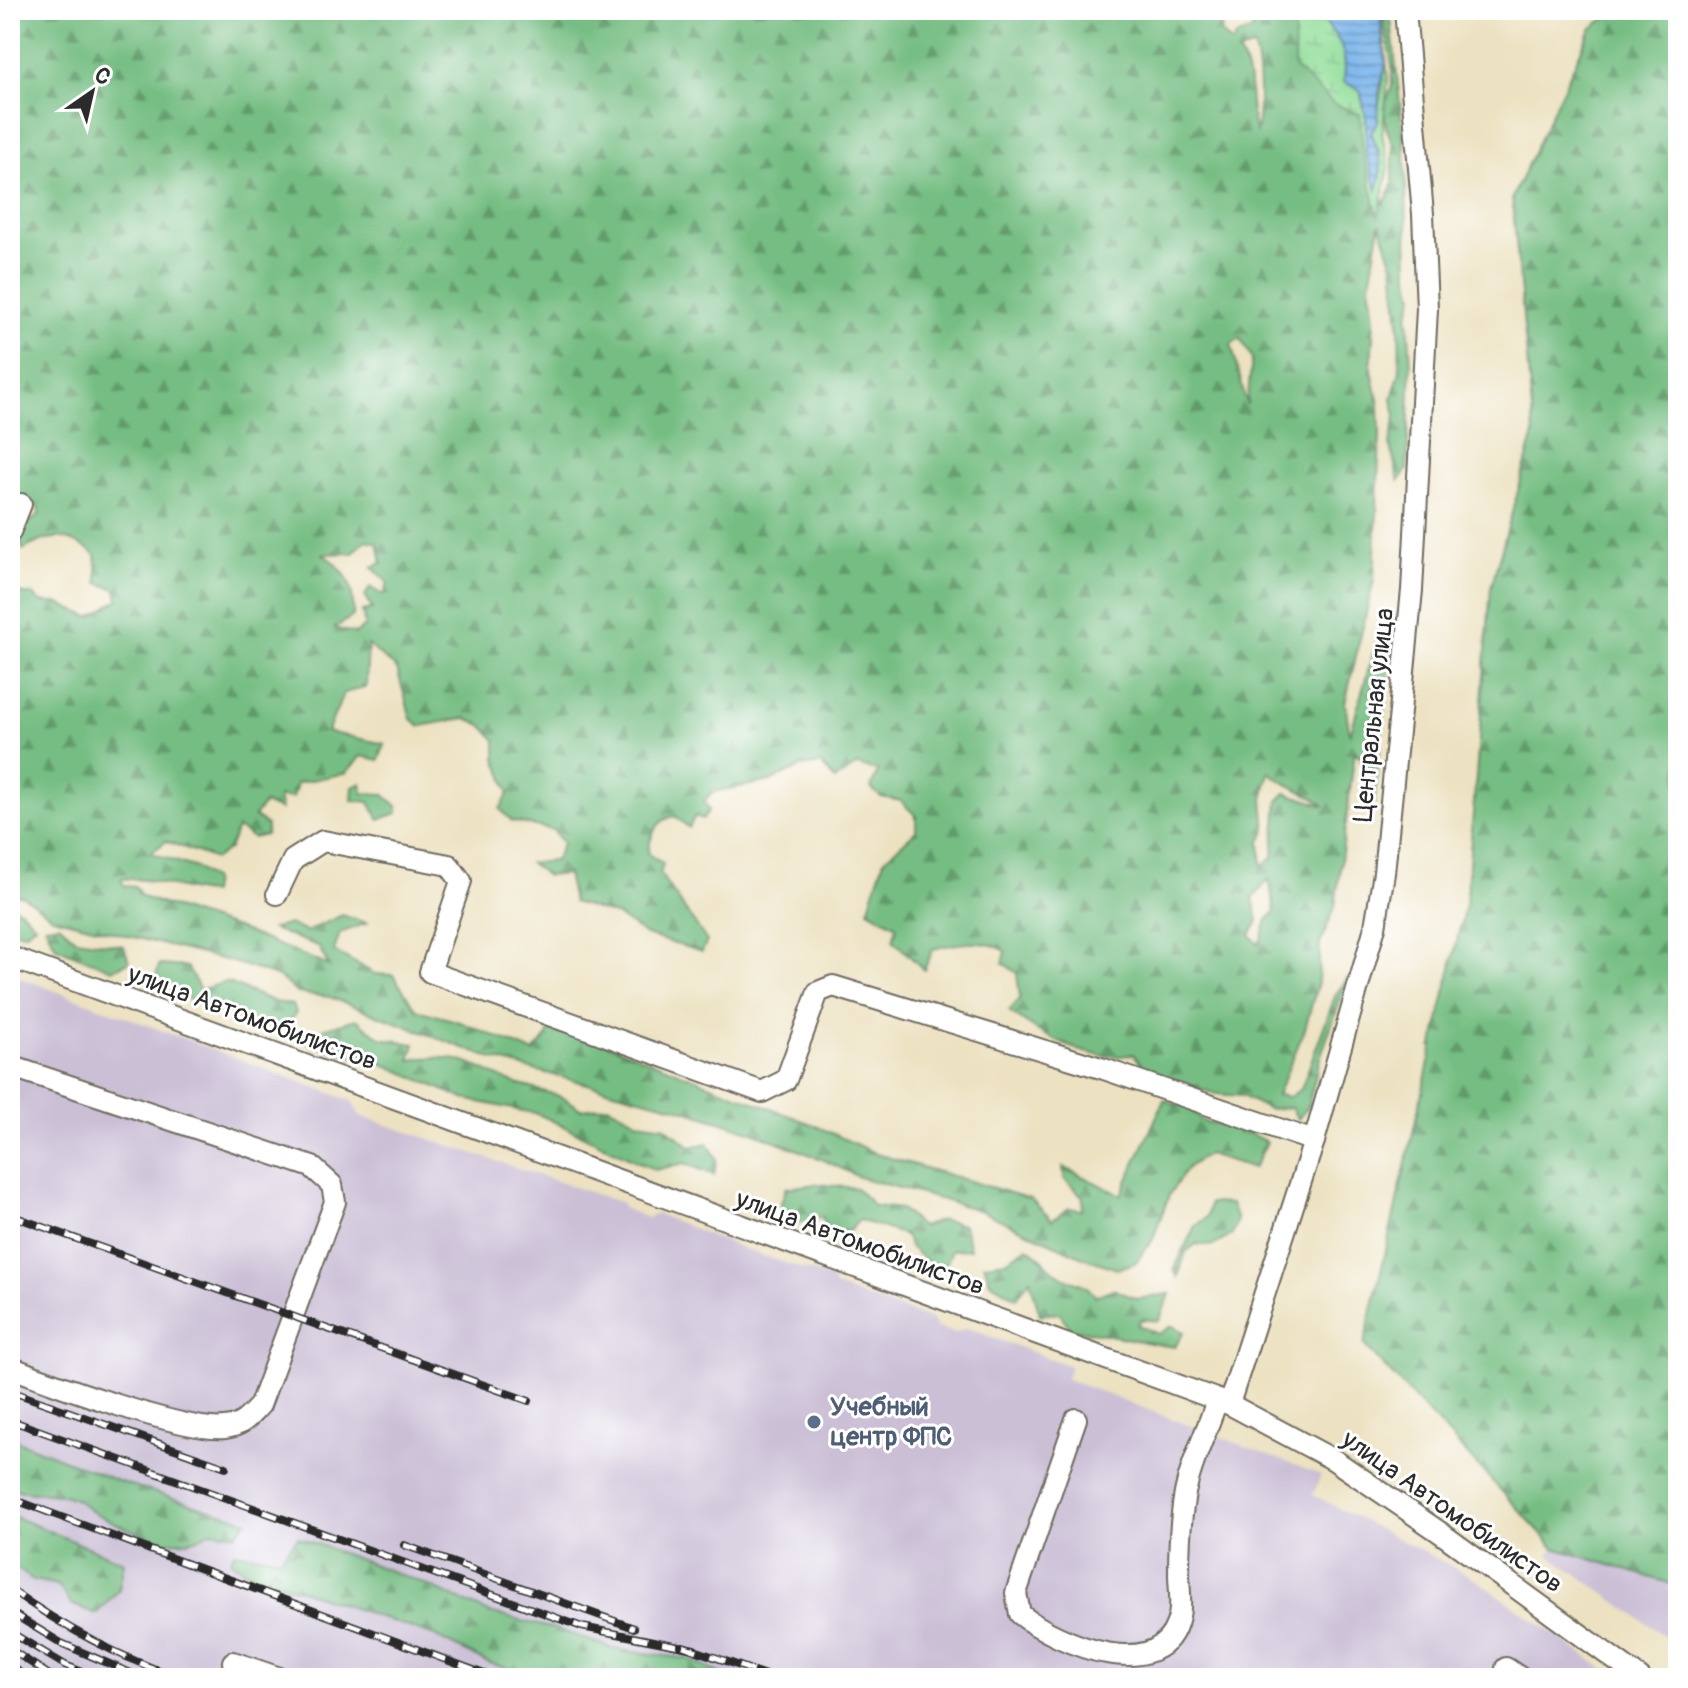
<svg xmlns="http://www.w3.org/2000/svg" width="1688" height="1688" font-family="Pangolin,sans-serif">
	<defs>
		<pattern id="forest-firs" width="22" height="20" patternUnits="userSpaceOnUse" patternTransform="scale(2)"><rect width="22" height="20" fill="#75bd82"/><path d="M5 1l3.5 6h-7zM16 11l3.5 6h-7z" fill="#609a6b"/></pattern>
		<pattern id="wetland-marsh" width="20" height="14" patternUnits="userSpaceOnUse" patternTransform="scale(2)"><rect width="20" height="14" fill="#92de9a"/><path d="M1 5h8M5 5V1M11 12h8M15 12V8" fill="none" stroke="#7ebf85"/></pattern>
		<pattern id="water-rules" width="6" height="5" patternUnits="userSpaceOnUse" patternTransform="scale(2)"><rect width="6" height="5" fill="#7ab5eb"/><path d="M0 2.5h6" fill="none" stroke="#6493bf"/></pattern>
	</defs>
	<rect width="100%" height="100%" fill="#fff"/>
	<filter id="ink" filterUnits="userSpaceOnUse"><feTurbulence type="fractalNoise" baseFrequency=".0125" numOctaves="2"/><feDisplacementMap in="SourceGraphic" scale="16" xChannelSelector="R" yChannelSelector="G"/><feConvolveMatrix kernelMatrix="1 2 1 2 8 2 1 2 1" color-interpolation-filters="sRGB"/></filter>
	<filter id="wash" filterUnits="userSpaceOnUse"><feTurbulence type="fractalNoise" baseFrequency=".006" numOctaves="4" result="noise"/><feDisplacementMap in="SourceGraphic" scale="32" xChannelSelector="R" yChannelSelector="G"/><feGaussianBlur stdDeviation="1.8" result="paint"/><feColorMatrix in="noise" values="0 0 0 0 0 0 0 0 0 0 0 0 0 0 0 0 0 1.4 0 .05"/><feComposite in="paint" operator="in"/></filter>
	<g filter="url(#wash)">
		<rect width="100%" height="100%" fill="#ece1c0"/>
		<g fill="#cbbfd6">
			<polygon points="10,974 352,1101 360,1116 622,1203 623,1208 647,1218 657,1214 754,1253 831,1278 835,1287 931,1319 937,1328 956,1333 967,1328 1070,1366 1066,1379 1321,1475 1313,1495 1474,1578 1617,1678 10,1678"/>
			<polygon points="1555,1548 1678,1586 1678,1645 1549,1555"/>
		</g>
		<g fill="url(#forest-firs)" stroke="#507456" stroke-width="2" fill-rule="evenodd">
			<path d="M10 10H1351L1363 110 1362 146 1384 204 1393 185V144L1386 127 1384 107 1392 86V65L1382 10H1390L1405 151 1408 270 1414 296 1408 316 1411 364 1407 470 1399 481 1390 445 1396 415 1392 398 1400 371 1399 323 1393 265 1380 224 1370 284 1374 320 1371 365 1379 405 1380 434 1374 579 1345 703 1350 735 1384 614H1396C1390 678 1379 739 1375 803 1364 785 1370 767 1355 751L1335 907 1320 944 1318 982 1305 1029 1277 1095 1289 1097 1301 1089 1336 994 1349 976 1321 1055 1308 1106 1298 1119 1291 1108 1268 1109 1242 1096 1216 1094 1149 1073 1133 1054C1092 1065 1042 1036 1009 1011L1020 999 1017 973 1003 963 1006 951C983 938 958 943 933 949L924 970 893 940 897 926 868 910 884 860 916 831V816L901 801 881 797 871 788 878 771 857 765 835 780 821 764 801 767 771 781 712 792 704 801 709 810 703 819 695 816 689 828 675 816C656 819 650 837 648 853L663 864 660 874 707 941 702 952 646 935 618 916 573 902 567 874 547 876 530 863 555 861 563 843 553 830 512 821 500 809 509 793 496 758V740L482 725 466 718 421 726 411 719 397 669 368 645 366 687 344 693 327 732 385 744 379 760 361 756 346 773 297 783 293 798 278 797 281 810 264 804 254 816 267 826 266 835 253 838 237 828 229 849 215 859 166 841 151 853 196 868 213 880 211 893C180 892 152 876 121 879L124 886 136 887 140 895 148 899 239 929 329 966 318 946 272 929 289 924 306 932 342 915 367 923 340 933 334 951 375 974 393 975 417 1010 460 1022 533 1052 547 1037 551 1023 573 1027 581 1039 597 1040 816 1126 877 1154 1031 1199 1052 1220 1069 1208 1082 1210 1083 1197 1064 1178 1063 1167 1121 1195 1164 1100 1189 1108 1204 1122 1234 1126 1267 1142 1254 1168 1208 1154 1188 1167 1170 1193 1152 1241 1135 1263 1117 1269 1083 1257 979 1210 859 1177 824 1160 750 1131 682 1109 493 1059 330 997 297 993 279 977 233 962 53 917 23 896 10 893V583L17 593 34 595 40 602 57 603 90 617 118 600 116 589 98 583 96 555C68 534 53 532 23 550L18 531 39 515 38 506 10 493ZM1226 16 1250 18 1253 30 1238 35 1231 44 1221 32ZM1253 46C1260 63 1261 113 1256 132 1247 106 1255 74 1238 53ZM1240 338 1252 358 1247 405 1231 344ZM366 540 378 543 382 563 372 567 388 583 384 595 370 587 365 596 372 609 362 611 365 625 356 634 335 628 353 616C354 584 348 572 323 554L353 553ZM1269 772C1287 788 1308 791 1325 806L1286 793 1278 801 1273 857 1262 867 1260 841 1266 832 1263 799ZM1269 879 1275 912 1267 920 1259 945 1250 935 1258 921 1253 898Z"/>
			<polygon points="1616,10 1678,10 1678,1586 1555,1548 1364,1345 1466,902 1491,587 1534,434 1512,198 1591,29"/>
			<polygon points="361,783 363,793 383,794 397,806 398,813 379,819 369,802 352,800 353,787"/>
			<polygon points="10,906 21,910 35,925 24,933 10,930"/>
			<polygon points="59,924 76,939 124,946 129,962 112,970 56,947 45,926"/>
			<path d="M159 965 187 967 200 990 226 982 275 1002 293 1005 296 1013 286 1027C240 1025 195 1004 155 981Z"/>
			<path d="M356 1019 381 1038 415 1044 410 1060C463 1051 472 1068 517 1084 540 1091 562 1093 580 1109L608 1106 639 1122 664 1126 691 1147 708 1143 717 1159 714 1175 685 1163 655 1170 538 1114 464 1099 386 1065 312 1046 298 1036Z"/>
			<polygon points="817,1184 856,1188 874,1206 901,1209 921,1227 942,1220 964,1225 970,1249 952,1250 946,1265 934,1268 910,1247 905,1235 859,1220 849,1231 824,1234 823,1217 796,1223 779,1210 786,1188"/>
			<polygon points="1210,1203 1231,1204 1237,1220 1232,1235 1213,1246 1196,1244 1186,1252 1178,1277 1174,1270 1195,1226 1207,1217"/>
			<path d="M1028 1247C1041 1256 1046 1265 1057 1273 1072 1285 1083 1278 1095 1296L1113 1289 1137 1299 1170 1294 1159 1321 1141 1319 1138 1325 1158 1334 1172 1326 1184 1332 1175 1347C1140 1343 1107 1332 1072 1330L1059 1313 1040 1315 1030 1279 1017 1298 990 1282 984 1264 1006 1261Z"/>
			<path d="M10 1438 118 1481 247 1521 236 1534 210 1531C179 1557 124 1528 93 1512 86 1508 80 1500 72 1498 53 1490 30 1495 10 1488Z"/>
			<polygon points="10,1515 124,1562 119,1590 96,1614 71,1604 58,1585 33,1580 10,1563"/>
			<polygon points="298,1537 420,1582 489,1613 559,1630 614,1649 688,1659 729,1678 537,1678 486,1662 435,1636 243,1570 231,1561 234,1552 280,1558"/>
			<polygon points="875,1666 943,1678 866,1678"/>
		</g>
		<path fill="url(#wetland-marsh)" stroke="#5e8462" stroke-width="2" d="M1285 10H1314C1337 36 1349 45 1344 82L1360 89 1366 117V153L1381 179 1380 154 1371 132C1377 123 1386 71 1385 58 1384 45 1378 19 1381 10L1388 78 1382 135 1389 167 1378 217 1363 153 1360 114 1334 104 1294 67 1295 24Z"/>
		<path fill="url(#water-rules)" stroke="#52708b" stroke-width="2" d="M1314 10H1379L1386 64 1379 92 1378 122 1371 132C1379 152 1385 169 1377 190L1366 153V117L1360 90 1344 82C1349 45 1337 36 1314 10Z"/>
	</g>
	<g filter="url(#ink)">
		<g fill="none" stroke-linecap="round" stroke-linejoin="round">
			<defs>
				<g id="minor">
					<polyline points="10,532 21,504"/>
					<polyline points="277,894 293,860 323,841 449,865 461,881 430,972 762,1092 786,1080 818,992 833,986 1104,1069 1314,1141"/>
					<polyline points="10,957 1229,1404 1334,1460 1438,1531 1640,1678"/>
					<path d="M10 1066 312 1167 332 1185 335 1202 260 1405C249 1417 242 1426 225 1428 187 1433 51 1383 10 1367"/>
					<polyline points="1229,1404 1314,1141 1375,927 1384,873 1412,590 1427,309 1423,214 1405,10"/>
					<path d="M1076 1419 1016 1593 1020 1614C1057 1644 1164 1688 1179 1616 1182 1603 1179 1587 1179 1573 1179 1548 1180 1524 1184 1499 1189 1466 1207 1432 1217 1400"/>
					<polyline points="233,1662 280,1678"/>
					<polyline points="1506,1668 1521,1678"/>
				</g>
			</defs>
			<use href="#minor" stroke="#6f6b5f" stroke-width="24"/>
			<use href="#minor" stroke="#fff" stroke-width="20"/>
			<defs>
				<g id="rail">
					<polyline points="10,1215 529,1401"/>
					<polyline points="10,1391 226,1467"/>
					<polyline points="10,1420 582,1627 694,1649"/>
					<polyline points="10,1498 495,1678"/>
					<polyline points="404,1545 634,1628"/>
					<path d="M10 1589C61 1626 119 1657 179 1678"/>
					<polyline points="10,1612 61,1643 142,1678"/>
					<polyline points="10,1632 65,1665 97,1678"/>
					<polyline points="683,1646 774,1678"/>
					<polyline points="10,1649 54,1678"/>
					<polyline points="10,1666 28,1678"/>
				</g>
			</defs>
			<use href="#rail" stroke="#2b2b2b" stroke-width="8"/>
			<use href="#rail" stroke="#fff" stroke-width="5" stroke-dasharray="15" stroke-linecap="butt"/>
		</g>
	</g>
	<circle fill="#5c6f8a" stroke="#fff" stroke-width="3" cx="814" cy="1422" r="8"/>
	<g text-anchor="middle" dominant-baseline="central" stroke-width="6" stroke-linejoin="round" paint-order="stroke">
		<g font-size="26" fill="#2b2b2b" stroke="#fff">
			<text transform="translate(1374 715) rotate(-84)">Центральная улица</text>
			<text transform="translate(252 1018) rotate(20)">улица Автомобилистов</text>
			<text transform="translate(860 1243) rotate(20)">улица Автомобилистов</text>
			<text transform="translate(1452 1512) rotate(35)">улица Автомобилистов</text>
		</g>
		<g font-size="26" font-weight="bold" fill="#4e5e75" stroke="#fff" text-anchor="start">
			<text x="830" y="1407">Учебный<tspan x="830" dy="30">центр ФПС</tspan></text>
		</g>
	</g>
	<rect width="1688" height="1688" fill="none" stroke="#fff" stroke-width="40"/>
	<g transform="translate(92 92) rotate(34)" stroke="#ffffff" stroke-width="6" paint-order="stroke">
	<path d="M0-6L14 30L0 20L-14 30Z" fill="#2b2b2b"/>
	<text y="-12" font-size="22" font-weight="bold" text-anchor="middle" fill="#2b2b2b">С</text>
	</g>
</svg>
